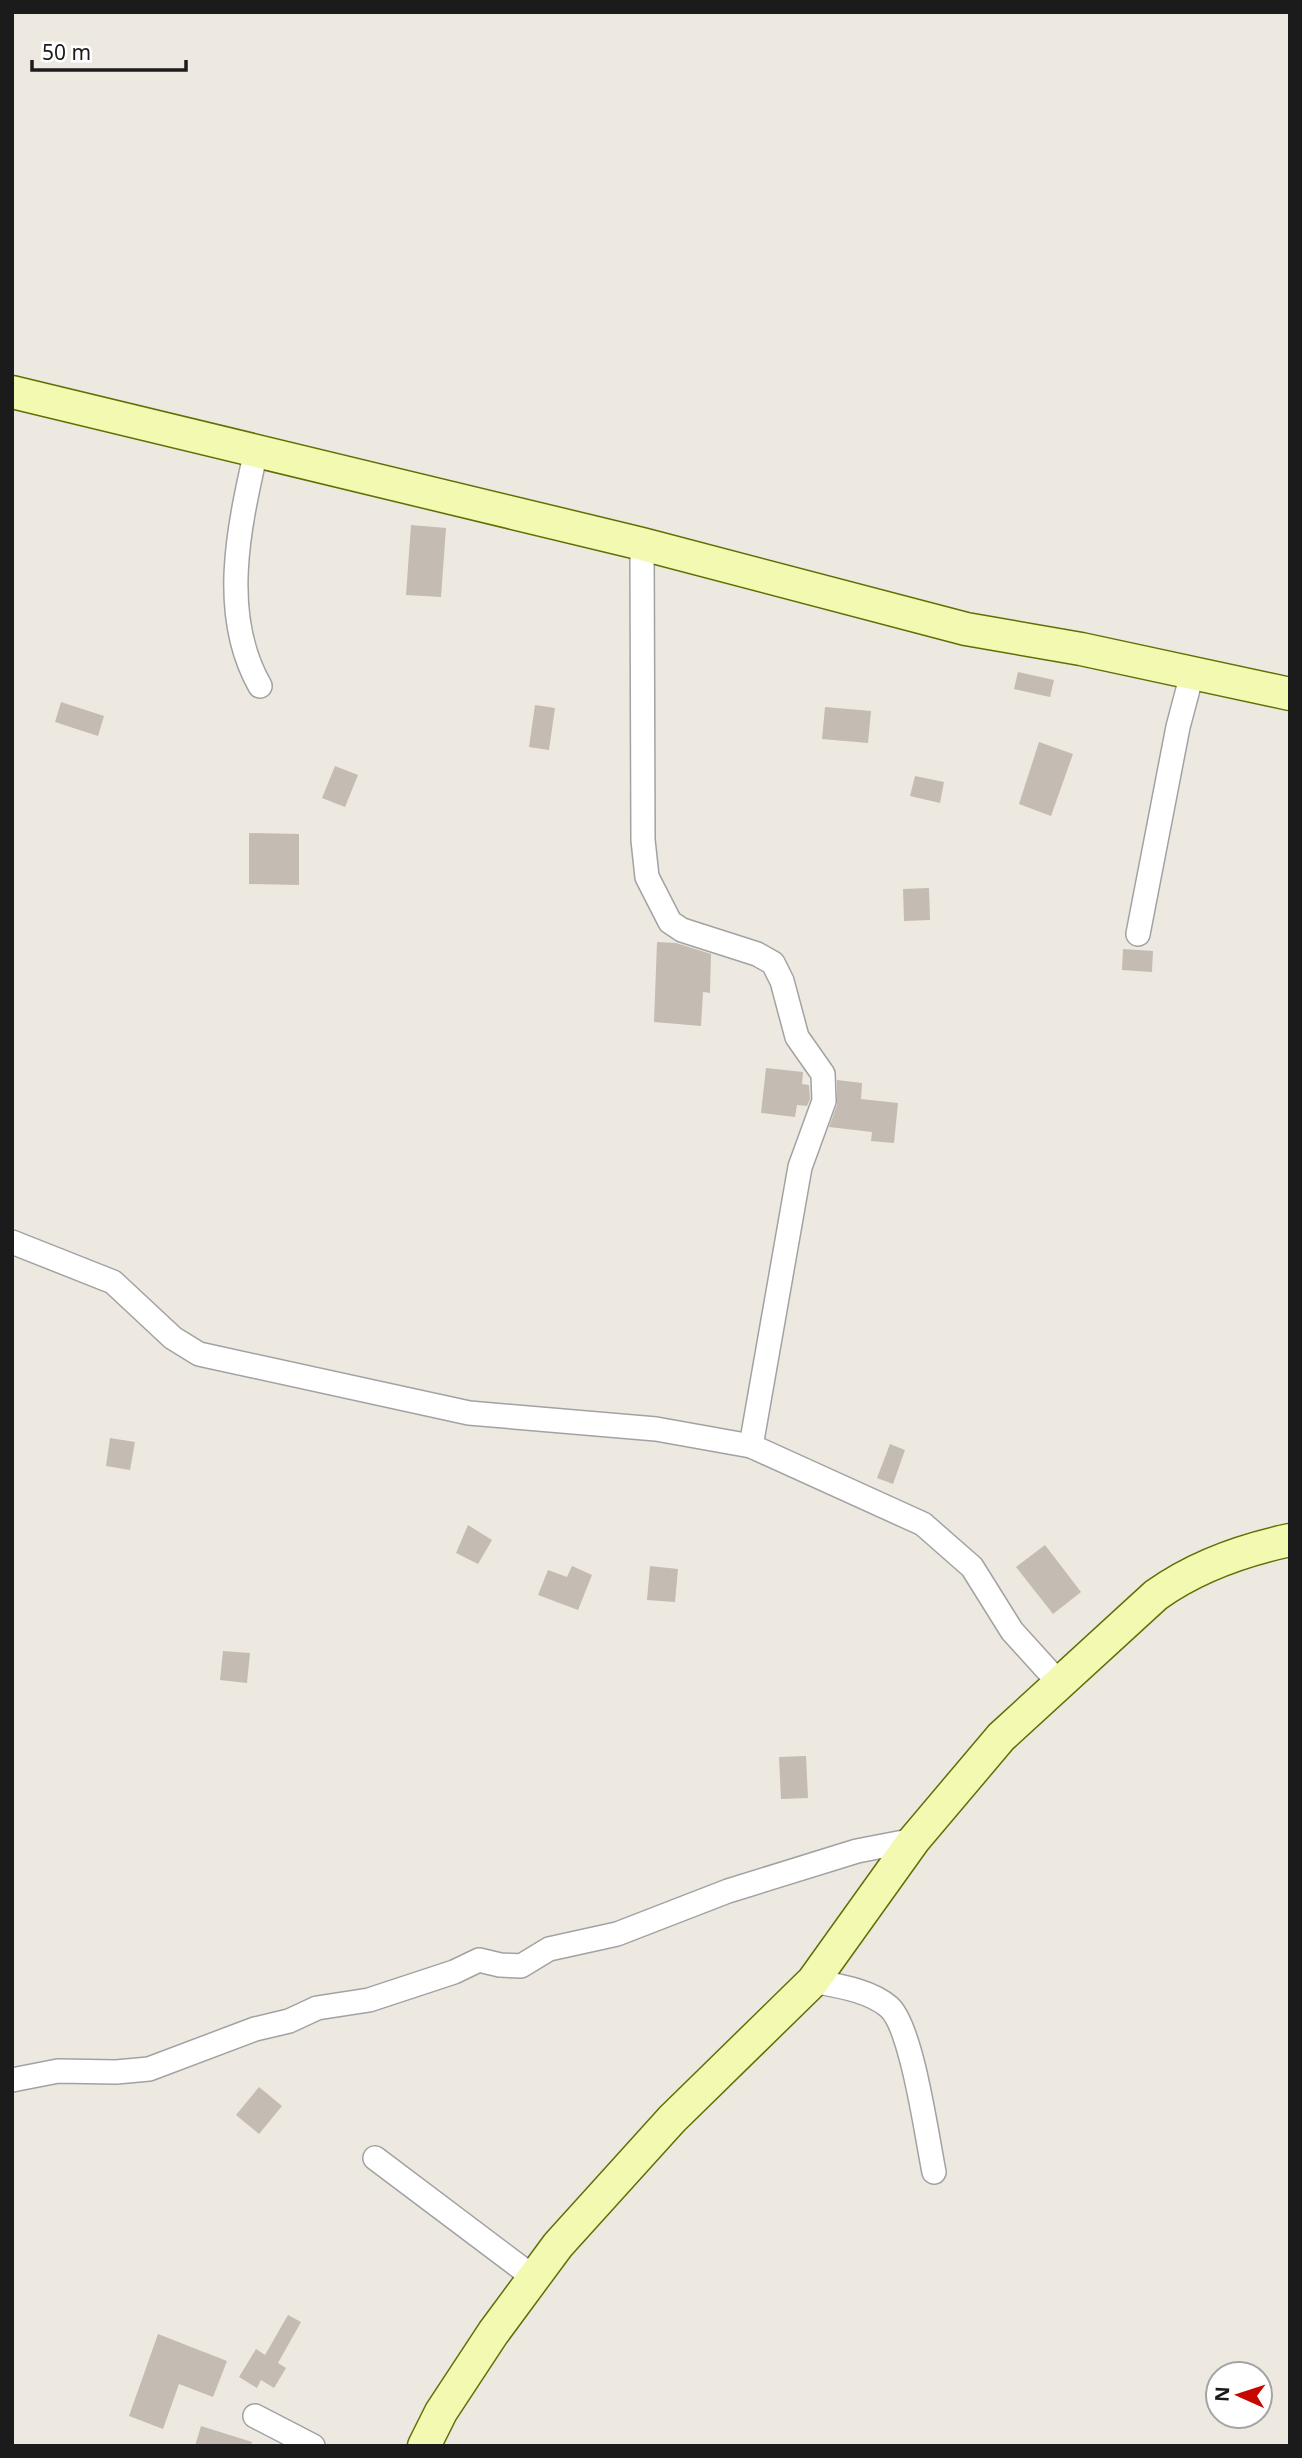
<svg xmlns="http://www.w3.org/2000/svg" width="1302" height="2458" font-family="'Noto Sans',sans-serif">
	<rect width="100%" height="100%" fill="#ede9e0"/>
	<g fill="#c4bbb3">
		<polygon points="411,525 446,528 441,597 406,595"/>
		<polygon points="1018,672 1054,680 1050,697 1014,689"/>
		<polygon points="61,702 104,716 98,736 55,722"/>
		<polygon points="535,705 555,708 549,750 529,747"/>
		<polygon points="825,707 871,711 868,743 822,739"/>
		<polygon points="1039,742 1073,754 1051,816 1019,804"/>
		<polygon points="335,766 358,775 345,807 322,798"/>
		<polygon points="915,776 944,782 940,803 910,796"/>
		<polygon points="249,833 299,834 299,885 249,884"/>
		<polygon points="929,888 930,920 904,921 903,889"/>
		<polygon points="657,942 676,943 711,954 710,993 703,992 701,1026 654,1022"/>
		<polygon points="1123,949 1153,951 1152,972 1122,970"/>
		<polygon points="766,1068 803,1072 802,1084 809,1085 810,1099 807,1106 797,1105 795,1117 761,1113"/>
		<polygon points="837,1080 862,1083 861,1099 898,1103 894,1143 871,1141 872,1132 829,1127 837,1105"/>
		<polygon points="110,1438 135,1442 130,1470 106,1466"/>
		<polygon points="890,1444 905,1450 893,1484 877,1478"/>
		<polygon points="468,1525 492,1540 478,1564 456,1553"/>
		<polygon points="1045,1545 1081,1592 1053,1614 1016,1567"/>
		<polygon points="572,1566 592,1575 578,1610 538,1595 548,1570 567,1577"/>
		<polygon points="650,1566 678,1569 675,1602 647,1600"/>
		<polygon points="223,1651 250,1653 247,1683 220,1680"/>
		<polygon points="806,1756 808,1798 781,1799 779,1757"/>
		<polygon points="259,2087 282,2106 259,2134 236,2115"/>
		<polygon points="288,2315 301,2322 278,2363 286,2368 274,2388 261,2380 257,2388 239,2377 256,2349 265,2355"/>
		<polygon points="158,2334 227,2361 213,2397 179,2384 163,2429 129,2416"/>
		<polygon points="201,2426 252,2442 251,2446 195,2446"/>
	</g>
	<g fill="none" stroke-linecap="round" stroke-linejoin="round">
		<defs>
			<g id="street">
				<path d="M256 451C239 527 219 614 260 686"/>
				<polyline points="642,544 643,840 647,877 670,922 682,930 757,954 773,963 782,981 797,1037 823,1074 824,1101 800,1167 751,1446"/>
				<polyline points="1138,934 1178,727 1192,674"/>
				<polyline points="12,1242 113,1282 173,1338 199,1354 469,1413 656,1429 751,1446 923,1524 972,1567 1012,1631 1060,1684"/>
				<path d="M813 1981C838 1986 869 1990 889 2007 912 2027 927 2138 934 2172"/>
				<polyline points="12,2080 58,2071 116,2072 149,2069 255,2029 289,2021 317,2008 369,2000 454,1972 479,1960 500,1965 521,1966 549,1949 617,1934 728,1891 857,1851 914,1840"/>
				<polyline points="375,2158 533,2277"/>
				<polyline points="255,2416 313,2446"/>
			</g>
			<g id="secondary">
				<polyline points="12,392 642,544 966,629 1081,649 1290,694"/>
				<path d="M424 2446 441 2412 493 2333 558 2245 672 2119 813 1981 914 1840 1001 1737 1156 1595C1195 1567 1243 1550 1290 1540"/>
			</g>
		</defs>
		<use href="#street" stroke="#a2a2a2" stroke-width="26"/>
		<use href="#secondary" stroke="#5f6f04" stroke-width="35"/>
		<use href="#street" stroke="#fff" stroke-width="23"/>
		<use href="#secondary" stroke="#f3f9b1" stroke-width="32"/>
	</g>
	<rect width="1302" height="2458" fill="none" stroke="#1b1b1b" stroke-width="28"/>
	<g transform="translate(1239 2395) rotate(273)"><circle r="33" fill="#ffffff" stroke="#a4a4a4" stroke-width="2"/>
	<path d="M0-5L12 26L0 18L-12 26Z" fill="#c50800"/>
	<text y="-10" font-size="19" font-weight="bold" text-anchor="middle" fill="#1b1b1b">N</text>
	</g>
	<path d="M32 60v10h154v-10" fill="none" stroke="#1b1b1b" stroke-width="3.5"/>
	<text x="42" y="60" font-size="21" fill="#1b1b1b" stroke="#ffffff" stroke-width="5" paint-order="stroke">50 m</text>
</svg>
